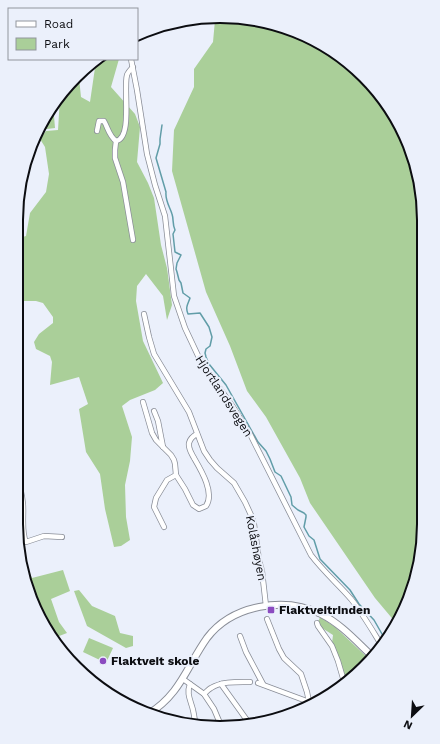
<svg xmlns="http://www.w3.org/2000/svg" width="440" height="744" font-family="'Work Sans',sans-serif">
	<rect width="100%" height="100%" fill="#ebf0fb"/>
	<g fill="#aacf99">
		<polygon points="215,20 260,20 334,51 373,85 397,118 417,167 424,206 424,538 413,590 396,623 375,598 310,503 300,478 266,417 247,391 230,346 206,292 172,171 174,130 194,87 194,69 213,42"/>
		<polygon points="98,59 119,59 111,87 135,114 140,127 137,162 148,183 154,198 161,245 167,268 172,305 167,320 163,296 146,274 137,286 136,301 143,341 163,383 155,390 130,400 122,406 132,437 130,461 125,485 126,517 130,540 121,546 114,547 105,509 100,474 86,452 79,409 88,404 79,377 50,385 52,362 50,356 36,349 34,342 39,334 53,323 53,317 43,303 36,301 21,301 16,298 16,239 26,236 30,213 46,192 49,174 45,147 40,139 46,131 58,130 60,97 79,78 81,97 90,102 96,61"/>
		<polygon points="53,104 55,128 39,130 51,106"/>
		<polygon points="21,552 32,578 63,570 70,591 51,599 59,622 67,633 54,638 52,636 27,589"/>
		<polygon points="79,590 92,606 115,616 120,633 133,636 133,646 126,648 87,626 74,591"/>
		<polygon points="320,617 335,627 369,659 349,681 346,681 332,643 333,635 322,628 318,623"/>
		<polygon points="89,638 113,648 106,663 83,652"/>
	</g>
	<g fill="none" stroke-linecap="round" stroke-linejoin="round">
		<path stroke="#619da8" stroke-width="1.5" d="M162 125 160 139V144L156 158 166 192C165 201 170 207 172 214 174 220 172 223 175 230L173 234 175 252 181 255 177 263 176 269 177 272 179 280 181 283 183 293 190 298C188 304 185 307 188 314L200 313 209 327 212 337 210 346 206 349 205 353 206 357 209 364 226 385 258 442 266 451 270 459 275 472 281 476 291 497 292 505 298 510 304 513 306 515V517L304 527 309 536 314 540 320 559 350 590 359 604 374 620 386 641"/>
		<defs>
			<g id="minor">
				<path d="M131 59 137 90 147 154 155 185 165 216 174 296 185 328 201 362 233 407 250 434 311 555C323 571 338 584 351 599 363 614 372 630 382 646"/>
				<path d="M133 67C131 69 128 72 127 75 123 88 133 138 116 141L115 150V158L123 182 133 240"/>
				<path d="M97 131 99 121H104C108 128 109 136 116 141"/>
				<polyline points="144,314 149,337 154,354 189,412 204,451 210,460 217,468 234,483 245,502 251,515 254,524 259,560 262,571 266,606"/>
				<path d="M143 402 152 433 156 440 171 455 174 460 175 464 176 475 185 489 193 505 199 509 206 506C215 493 201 470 194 458 192 454 188 449 189 443 190 439 193 436 197 434"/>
				<polyline points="154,411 158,421 163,447"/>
				<path d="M16 475C20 485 22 494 23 504 24 515 21 532 26 542L44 536 62 537"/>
				<polyline points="164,527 154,507 156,498 167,480 176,475"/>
				<polyline points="267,619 279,649 284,658 301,674 307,692 309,702"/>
				<polyline points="317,623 318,626 332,646 338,661 345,685"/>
				<polyline points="240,636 246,652 263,684"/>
				<polyline points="183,679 204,694 214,709 222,728"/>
				<polyline points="258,683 312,703"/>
				<path d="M190 684C186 694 191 701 193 710 194 715 195 719 195 724"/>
				<polyline points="221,684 249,723"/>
				<path d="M204 694C206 692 209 689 211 688 222 681 238 682 250 682"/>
			</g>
			<path id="major" d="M148 714C180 695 187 666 207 638 232 605 284 596 321 614 341 624 356 641 372 656"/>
		</defs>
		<use href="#minor" stroke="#898d97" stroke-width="6"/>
		<use href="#major" stroke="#898d97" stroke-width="8"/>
		<use href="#minor" stroke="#fff" stroke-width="4.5"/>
		<use href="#major" stroke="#fff" stroke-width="6"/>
	</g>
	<g fill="#8b4bc0" stroke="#ebf0fb" stroke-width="1.5">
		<rect x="267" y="606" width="8" height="8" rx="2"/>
		<circle cx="103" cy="661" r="4"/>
	</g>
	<g text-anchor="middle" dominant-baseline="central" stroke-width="4" stroke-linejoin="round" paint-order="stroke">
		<g font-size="12" fill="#0c0d11" stroke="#ebf0fb">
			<text transform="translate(224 396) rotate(57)">Hjortlandsvegen</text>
			<text transform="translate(256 548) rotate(79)">Kolåshøyen</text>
		</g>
		<g font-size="12" font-weight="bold" fill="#0c0d11" stroke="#ebf0fb" text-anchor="start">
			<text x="279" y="610">Flaktveitrinden</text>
			<text x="111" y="661">Flaktveit skole</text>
		</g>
	</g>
	<path d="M0 0H440V744H0ZM220 23H220A197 197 0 0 1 417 220V524A197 197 0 0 1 220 721H220A197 197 0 0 1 23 524V220A197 197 0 0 1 220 23Z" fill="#ebf0fb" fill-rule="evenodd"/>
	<path fill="none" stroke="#0c0d11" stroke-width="2" d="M220 23H220A197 197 0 0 1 417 220V524A197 197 0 0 1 220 721H220A197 197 0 0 1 23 524V220A197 197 0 0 1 220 23Z"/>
	<rect x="8" y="8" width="130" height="52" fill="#ebf0fb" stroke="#92959d"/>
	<rect x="16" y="21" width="20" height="6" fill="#ffffff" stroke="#92959d"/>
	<text x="44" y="28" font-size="12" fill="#0c0d11">Road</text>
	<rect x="16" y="38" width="20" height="12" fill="#aacf99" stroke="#92959d"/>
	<text x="44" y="48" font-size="12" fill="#0c0d11">Park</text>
	<g transform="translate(412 716) rotate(205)" stroke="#ebf0fb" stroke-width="3" paint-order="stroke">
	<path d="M0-3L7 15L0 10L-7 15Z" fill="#0c0d11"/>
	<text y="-6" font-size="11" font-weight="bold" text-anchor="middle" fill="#0c0d11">N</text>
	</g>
</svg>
